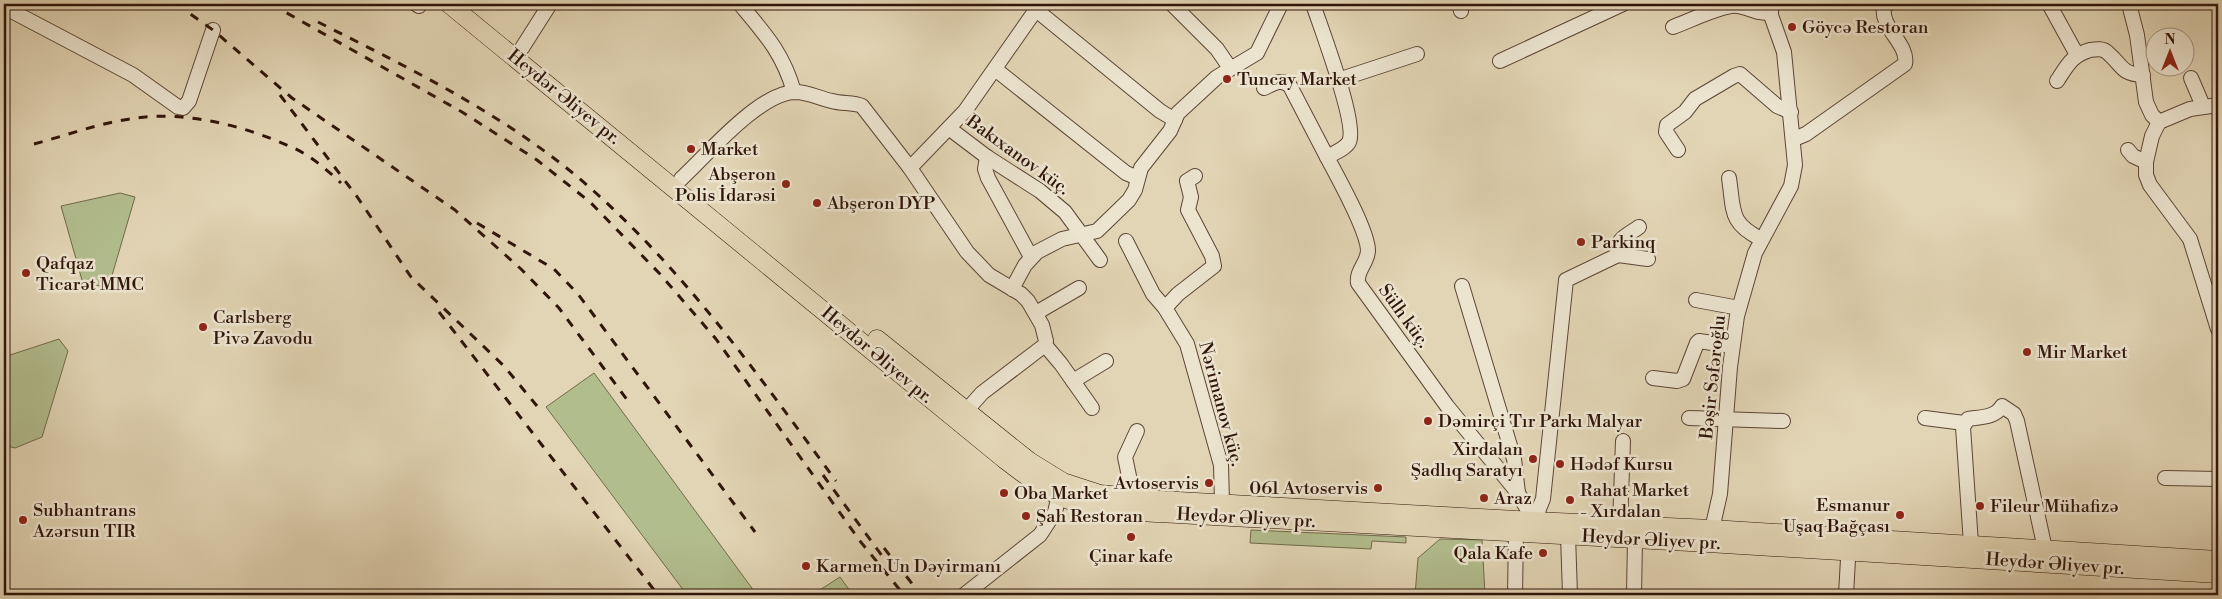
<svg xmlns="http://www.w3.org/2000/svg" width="2222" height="599" font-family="'Libre Bodoni',serif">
	<rect width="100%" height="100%" fill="#e2d5b5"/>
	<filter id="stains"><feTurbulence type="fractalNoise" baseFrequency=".004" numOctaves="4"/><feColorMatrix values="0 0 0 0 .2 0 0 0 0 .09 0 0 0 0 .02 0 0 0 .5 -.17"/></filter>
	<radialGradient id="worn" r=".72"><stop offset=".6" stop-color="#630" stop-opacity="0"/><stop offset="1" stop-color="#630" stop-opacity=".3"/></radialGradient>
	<g fill="#b2bd8e" stroke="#71694c">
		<polygon points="120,193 135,197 108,289 82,280 61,206"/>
		<polygon points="59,339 68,351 42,437 15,448 4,445 4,357"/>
		<polygon points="594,373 757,595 687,595 546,407"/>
		<polygon points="1251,530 1406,537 1406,543 1372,541 1371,549 1250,543"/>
		<polygon points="1440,539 1482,540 1485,595 1415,595 1418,558"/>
		<polygon points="840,577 853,595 812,595"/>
	</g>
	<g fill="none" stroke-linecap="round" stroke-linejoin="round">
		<defs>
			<g id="minor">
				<polyline points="416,4 419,6"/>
				<path d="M740 4C765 34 783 53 794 92"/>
				<polyline points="1172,4 1217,49 1230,68"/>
				<path d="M1313 4C1320 26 1358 124 1349 142 1345 149 1334 153 1327 157 1338 178 1367 229 1368 250 1368 263 1356 270 1358 283L1447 406 1518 493 1534 521"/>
				<polyline points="1459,4 1461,11"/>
				<polyline points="2049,4 2077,55"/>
				<polyline points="2129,4 2137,35 2146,102 2152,115 2159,122"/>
				<polyline points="4,7 133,75 178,107 183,108 189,101 213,30"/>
				<polyline points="1035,9 1160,111 1175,120"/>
				<path d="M1673 27C1687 22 1724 4 1737 6 1749 7 1758 15 1771 12"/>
				<polyline points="522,48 550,4"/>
				<polyline points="1500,61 1623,4"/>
				<polyline points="995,69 1126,173 1138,178"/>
				<polyline points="2191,78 2203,106"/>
				<polyline points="1338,80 1417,54"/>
				<path d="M2057 81C2067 66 2072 55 2090 50 2097 49 2103 48 2108 53 2123 66 2121 74 2143 75"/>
				<path d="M1264 88C1273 84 1281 78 1290 86L1327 157"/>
				<polyline points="2218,105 2190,109 2159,122 2152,136 2146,162 2146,175 2150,185 2190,239 2218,329"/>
				<polyline points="950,129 987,157 1040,191 1065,212 1100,260"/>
				<path d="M1794 139 1806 134 1905 64C1909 44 1880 28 1884 7L1888 4"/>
				<polyline points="1678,150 1666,132 1667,125 1685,112 1695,99 1734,76 1740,74 1777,106 1791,112"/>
				<polyline points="2128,150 2133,156 2146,162"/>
				<polyline points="987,157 985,169 988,178 1031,257"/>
				<polyline points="910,168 965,111 1040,4"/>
				<path d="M1729 178C1734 211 1729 223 1761 239"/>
				<path d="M681 179C707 155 759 93 795 92 809 92 820 99 832 101 842 104 853 102 862 106L910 168 967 252 989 275 1021 294 1028 301 1042 325 1046 341 1045 345 982 393 966 411"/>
				<path d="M1639 227C1628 235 1614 239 1618 255L1648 259"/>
				<polyline points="1126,241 1153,294 1165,308 1187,344 1221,465 1222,503"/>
				<polyline points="1462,286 1514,459 1518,493"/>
				<polyline points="1012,289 1025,265 1037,252 1062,239 1097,231 1129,200 1135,190 1141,168 1170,131 1178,113 1217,77 1257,53 1281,4"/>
				<polyline points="1696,300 1739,308"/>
				<polyline points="1165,308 1178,294 1214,266 1212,256 1188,210 1191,197 1187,181 1195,176"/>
				<polyline points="1036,313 1079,288"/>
				<polyline points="1045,345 1061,364 1092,408"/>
				<polyline points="1653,378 1677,381 1683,379 1697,343 1699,341 1732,346"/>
				<polyline points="1073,381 1106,361"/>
				<polyline points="1689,418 1783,421"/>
				<polyline points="1925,418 1964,423"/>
				<polyline points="2165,478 2218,479"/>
				<polyline points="1130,497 1130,481 1125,457 1137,431"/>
				<polyline points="1620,525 1623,441"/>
				<polyline points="1533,528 1534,521 1543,499 1566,280 1618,255"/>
				<polyline points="1568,535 1570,595"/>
				<polyline points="1710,538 1720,494 1730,367 1737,316 1755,253 1791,186 1795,165 1784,52 1767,4"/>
				<path d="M1971 544 1963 427 1968 419C1980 417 1995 418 2002 406L2014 414 2017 421 2045 549"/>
				<polyline points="964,595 1040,535 1055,512 1059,496"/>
				<polyline points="1515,595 1516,532"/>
				<polyline points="1634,595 1635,539"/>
				<polyline points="1846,595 1849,541"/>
			</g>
			<g id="major">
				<path d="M449 4 1004 459C1019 470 1033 482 1049 491 1082 510 1122 511 1159 513L1708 543 2218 574"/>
				<polyline points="877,339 1029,461 1063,482 1100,494 1160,500 1534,521 1712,529 2218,560"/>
			</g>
		</defs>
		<use href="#minor" stroke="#5c4535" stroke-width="16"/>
		<use href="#major" stroke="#30150a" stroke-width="19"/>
		<use href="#minor" stroke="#ece4cf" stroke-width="14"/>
		<use href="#major" stroke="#e2d5b5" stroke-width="18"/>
		<g stroke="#30150a" stroke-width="3" stroke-dasharray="9 9" stroke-linecap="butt">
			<polyline points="176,4 213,30 292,98 455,210 521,269 559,308 628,401"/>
			<polyline points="271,4 462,112 537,160 590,202 660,274 716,339 860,541 904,595"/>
			<path d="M318 22C415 71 516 120 597 194 690 278 762 380 836 481"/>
			<polyline points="280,95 358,198 411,277 504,366 537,406"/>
			<path d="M34 144C68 135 102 122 137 118 187 111 244 126 289 146 309 154 326 169 341 183"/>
			<polyline points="477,223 554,269 578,294 755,532"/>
			<polyline points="439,312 658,595"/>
			<polyline points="823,475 885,560"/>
			<polyline points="884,548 921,595"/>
		</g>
	</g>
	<g fill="#8f2418" stroke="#ece4cf" stroke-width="2">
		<circle cx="1792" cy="27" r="5"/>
		<circle cx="1227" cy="79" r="5"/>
		<circle cx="691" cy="149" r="5"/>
		<circle cx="786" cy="184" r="5"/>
		<circle cx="817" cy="203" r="5"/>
		<circle cx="1581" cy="242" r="5"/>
		<circle cx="26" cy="273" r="5"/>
		<circle cx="203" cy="327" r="5"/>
		<circle cx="2027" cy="352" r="5"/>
		<circle cx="1428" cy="421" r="5"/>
		<circle cx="1533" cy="459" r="5"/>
		<circle cx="1560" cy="464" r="5"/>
		<circle cx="1209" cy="483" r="5"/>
		<circle cx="1378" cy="488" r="5"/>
		<circle cx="1004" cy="493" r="5"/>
		<circle cx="1484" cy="498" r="5"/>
		<circle cx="1570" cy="500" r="5"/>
		<circle cx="1980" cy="506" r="5"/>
		<circle cx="1900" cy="515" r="5"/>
		<circle cx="1026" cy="516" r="5"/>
		<circle cx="23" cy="520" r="5"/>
		<circle cx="1131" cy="537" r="5"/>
		<circle cx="1543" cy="553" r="5"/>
		<circle cx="806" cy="566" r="5"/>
	</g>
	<g text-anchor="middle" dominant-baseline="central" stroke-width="5" stroke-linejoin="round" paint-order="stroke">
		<g font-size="18" fill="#30150a" stroke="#ece4cf" text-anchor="start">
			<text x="1802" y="27">Göycə Restoran</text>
			<text x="1237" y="79">Tuncay Market</text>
			<text x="701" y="149">Market</text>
			<text x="776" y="174" text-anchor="end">Abşeron<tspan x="776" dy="21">Polis İdarəsi</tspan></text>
			<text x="827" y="203">Abşeron DYP</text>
			<text x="1591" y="242">Parkinq</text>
			<text x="36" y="263">Qafqaz<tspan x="36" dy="21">Ticarət MMC</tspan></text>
			<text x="213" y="317">Carlsberg<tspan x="213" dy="21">Pivə Zavodu</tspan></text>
			<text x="2037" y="352">Mir Market</text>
			<text x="1438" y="421">Dəmirçi Tır Parkı Malyar</text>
			<text x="1523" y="449" text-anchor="end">Xirdalan<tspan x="1523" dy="21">Şadlıq Saratyı</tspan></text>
			<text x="1570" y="464">Hədəf Kursu</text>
			<text x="1199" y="483" text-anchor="end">Avtoservis</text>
			<text x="1368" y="488" text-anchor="end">061 Avtoservis</text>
			<text x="1580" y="490">Rahat Market<tspan x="1580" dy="21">- Xırdalan</tspan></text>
			<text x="1014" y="493">Oba Market</text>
			<text x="1494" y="498">Araz</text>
			<text x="1890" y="505" text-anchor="end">Esmanur<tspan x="1890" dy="21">Uşaq Bağçası</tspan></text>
			<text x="1990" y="506">Fileur Mühafizə</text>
			<text x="33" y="510">Subhantrans<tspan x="33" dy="21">Azərsun TIR</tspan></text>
			<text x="1036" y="516">Şah Restoran</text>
			<text x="1533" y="553" text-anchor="end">Qala Kafe</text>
			<text x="1131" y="556" text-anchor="middle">Çinar kafe</text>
			<text x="816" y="566">Karmen Un Dəyirmanı</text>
		</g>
		<g font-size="18" fill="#30150a" stroke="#ece4cf">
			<text transform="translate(564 97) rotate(39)">Heydər Əliyev pr.</text>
			<text transform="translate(1018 155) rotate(36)">Bakıxanov küç.</text>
			<text transform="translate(1404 316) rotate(54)">Sülh küç.</text>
			<text transform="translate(877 355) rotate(40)">Heydər Əliyev pr.</text>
			<text transform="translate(1713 377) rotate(-84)">Bəşir Səfəroğlu</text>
			<text transform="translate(1221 404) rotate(75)">Nərimanov küç.</text>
			<text transform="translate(1246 518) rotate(3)">Heydər Əliyev pr.</text>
			<text transform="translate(1651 540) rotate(3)">Heydər Əliyev pr.</text>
			<text transform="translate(2055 564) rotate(4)">Heydər Əliyev pr.</text>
		</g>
	</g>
	<rect width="2222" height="599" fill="none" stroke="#e2d5b5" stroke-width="20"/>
	<rect x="5" y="5" width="2212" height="589" fill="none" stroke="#30150a" stroke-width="2.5"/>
	<rect x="10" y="10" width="2202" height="579" fill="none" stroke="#30150a"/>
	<g transform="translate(2170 52)"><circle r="24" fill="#ece4cf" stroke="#a19180"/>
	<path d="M0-4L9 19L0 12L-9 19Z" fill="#8f2418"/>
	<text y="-8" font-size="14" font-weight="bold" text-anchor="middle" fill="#30150a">N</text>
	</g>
	<rect width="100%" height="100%" filter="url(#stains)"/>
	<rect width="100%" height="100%" fill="url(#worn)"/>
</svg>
